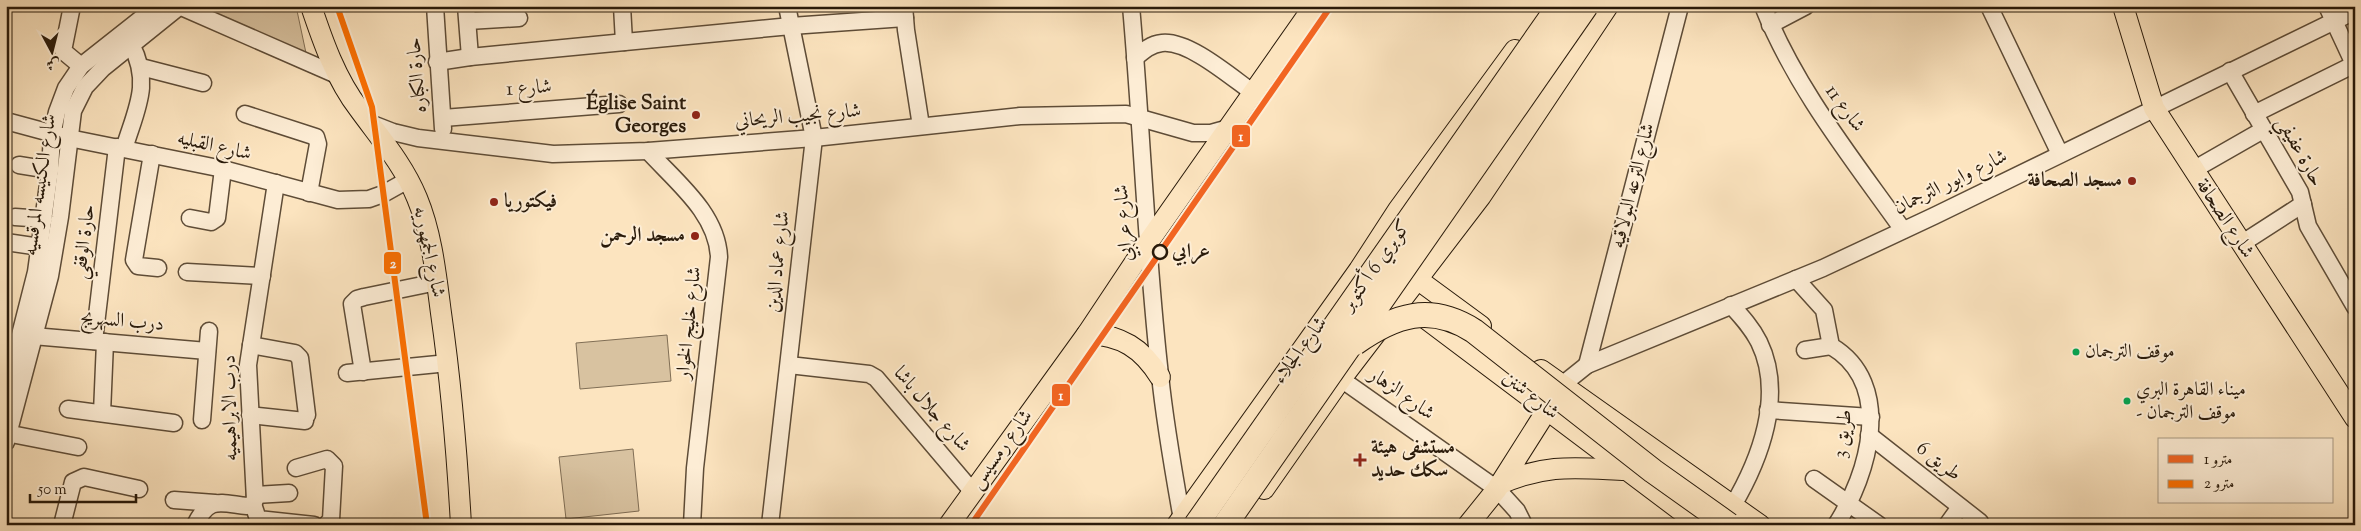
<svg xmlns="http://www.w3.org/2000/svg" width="2361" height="531" font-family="'Sorts Mill Goudy',Amiri,serif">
	<rect width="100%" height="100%" fill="#fce4bf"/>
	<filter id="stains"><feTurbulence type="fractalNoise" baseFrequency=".004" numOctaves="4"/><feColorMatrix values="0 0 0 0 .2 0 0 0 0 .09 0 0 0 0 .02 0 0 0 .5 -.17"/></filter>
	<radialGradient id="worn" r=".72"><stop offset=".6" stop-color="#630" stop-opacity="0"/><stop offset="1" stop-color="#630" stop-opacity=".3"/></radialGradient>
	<g fill="#d8c2a0" stroke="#806e55">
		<polygon points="194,6 296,6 306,53"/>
		<polygon points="667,335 671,381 580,389 576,343"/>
		<polygon points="633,449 639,511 566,519 559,457"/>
	</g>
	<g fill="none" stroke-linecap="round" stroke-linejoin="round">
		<defs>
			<g id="minor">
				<polyline points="72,6 63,51 81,66"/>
				<polyline points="179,6 339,76"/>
				<polyline points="435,6 443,129"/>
				<polyline points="466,6 470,57"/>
				<polyline points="622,6 624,42"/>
				<polyline points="904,6 906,30 921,126"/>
				<path d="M1131 6C1142 129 1146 253 1160 375 1165 425 1174 475 1183 525"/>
				<path d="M1763 6C1796 89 1852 158 1903 230"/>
				<polyline points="1989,6 2060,154"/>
				<polyline points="2327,6 2354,64"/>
				<polyline points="468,21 519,18"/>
				<polyline points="1770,25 1806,6"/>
				<path d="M1135 58C1143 51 1151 44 1162 43 1189 40 1232 78 1255 94"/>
				<polyline points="437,62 470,57 791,26 905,18"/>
				<polyline points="141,67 203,83"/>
				<polyline points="2230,71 2300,192 2308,226 2355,307"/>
				<polyline points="245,114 316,137 318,144 309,193"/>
				<polyline points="2254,114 2355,64"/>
				<polyline points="443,118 619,104"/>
				<polyline points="6,121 69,138 223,169 338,200 369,199 383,194 408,180"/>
				<polyline points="370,123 393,132 418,138 553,154 648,151 814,138 1020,116 1126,114 1193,133 1211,133 1229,128"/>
				<path d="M124 149C136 109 152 84 131 44"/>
				<path d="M648 151C676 182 717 213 719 257L695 468 692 525"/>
				<polyline points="152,154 134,260 138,266 158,268"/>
				<polyline points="19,165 50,170"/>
				<polyline points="2193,170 2263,130"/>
				<polyline points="15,217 44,219"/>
				<polyline points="190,218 211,222 217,218 223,169"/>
				<polyline points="6,242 40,247"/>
				<polyline points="2241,244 2303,204"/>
				<polyline points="187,272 262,276"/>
				<path d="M1796 279 1824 310 1831 346C1895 384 1869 474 1836 525"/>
				<path d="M1731 305C1742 317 1752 328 1759 342 1785 395 1760 460 1732 507"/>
				<polyline points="33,336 207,351"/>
				<polyline points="94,341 117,147"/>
				<polyline points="251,345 295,353 300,358 307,415"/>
				<polyline points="1805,350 1831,346"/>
				<polyline points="789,365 869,374 876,378 972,491"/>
				<polyline points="1587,365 1680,6"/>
				<polyline points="363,372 352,304 357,299 364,297 437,282"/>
				<polyline points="347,373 448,363"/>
				<polyline points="1341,379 1497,489 1517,511 1524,525"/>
				<polyline points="1562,385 1587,365 1823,268 1934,216 2355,11"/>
				<polyline points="6,390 36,272 50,170 52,135 57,112 66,88 81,66 157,6"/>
				<polyline points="68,409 174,423"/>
				<polyline points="1768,410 1871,417"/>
				<polyline points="102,413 105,342"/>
				<polyline points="250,415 305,421"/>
				<polyline points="202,420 209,331"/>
				<polyline points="6,433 78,447"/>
				<polyline points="1869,435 1980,522"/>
				<polyline points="6,442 50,276 60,217 73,111 85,87 103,68 180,6"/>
				<polyline points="296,468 327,459 334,466 331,520 326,525"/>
				<polyline points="1814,479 1879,525"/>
				<polyline points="255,495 289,493"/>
				<polyline points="174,500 215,503"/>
				<polyline points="253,504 258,519 314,525"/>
				<polyline points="62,525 73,482 84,477 139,489"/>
				<path d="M195 525C209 496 219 503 247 506L253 504 255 500 248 365 276 183"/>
				<polyline points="770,525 814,138 787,6"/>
				<polyline points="1947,525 1960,507"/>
			</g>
			<g id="major">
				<path d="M311 6C323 42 336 79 359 109 380 138 403 164 417 198 432 234 436 275 441 313 451 383 457 454 461 525"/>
				<polyline points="2123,6 2154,108 2355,418"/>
				<polyline points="1417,279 1481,326"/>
				<polyline points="1421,315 1700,525"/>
				<path d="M1087 334C1121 335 1142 348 1160 377"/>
				<polyline points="1541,370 1760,525"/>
				<path d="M1500 484C1547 463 1577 468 1626 470"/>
				<polyline points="1264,489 1341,379 1481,196 1608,6"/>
				<polyline points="949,525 1087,334 1147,244 1314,6"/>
				<polyline points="1177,525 1359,270 1398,210 1515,50"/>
				<polyline points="1468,525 1497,489 1554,399"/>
			</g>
		</defs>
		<use href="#minor" stroke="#5e4c37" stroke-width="19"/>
		<use href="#major" stroke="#291a0a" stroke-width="22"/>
		<use href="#minor" stroke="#fdedd5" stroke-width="16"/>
		<use href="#major" stroke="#fce4bf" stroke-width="20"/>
		<defs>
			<g id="highway-bridge">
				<path d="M1355 343C1395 315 1430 303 1474 331L1653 471 1729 525"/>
				<polyline points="1196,525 1559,6"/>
				<polyline points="1225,525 1586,6"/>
			</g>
		</defs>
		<use href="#highway-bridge" stroke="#291a0a" stroke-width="26" stroke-linecap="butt"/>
		<use href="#highway-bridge" stroke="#fce4bf" stroke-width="24"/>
		<defs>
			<polyline id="metro-1" points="971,525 1331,6"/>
			<polyline id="metro-2" points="337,6 372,107 427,525"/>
		</defs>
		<use href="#metro-1" stroke="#fdedd5" stroke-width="10"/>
		<use href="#metro-2" stroke="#fdedd5" stroke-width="10"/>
		<use href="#metro-1" stroke="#f26522" stroke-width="6"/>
		<use href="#metro-2" stroke="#ff7000" stroke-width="6"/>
	</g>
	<g fill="#8f2418" stroke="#fdedd5" stroke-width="2">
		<circle cx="696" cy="115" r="5"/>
		<circle cx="2132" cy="181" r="5"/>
		<circle cx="494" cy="202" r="5"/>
		<circle cx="695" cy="236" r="5"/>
		<path d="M1357.5 452.5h5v5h5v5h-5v5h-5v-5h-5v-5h5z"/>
	</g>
	<circle fill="#fdedd5" stroke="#291a0a" stroke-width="2.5" cx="1160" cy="252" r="7"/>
	<g fill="#00a651" stroke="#fdedd5" stroke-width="2">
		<circle cx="2076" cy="352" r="4.5"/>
		<circle cx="2127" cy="401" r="4.5"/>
	</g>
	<g text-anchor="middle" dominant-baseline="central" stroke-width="4" stroke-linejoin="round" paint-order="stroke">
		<g font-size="19" fill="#291a0a" stroke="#fdedd5" text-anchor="start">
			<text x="2085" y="352">موقف الترجمان</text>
			<text x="2136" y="390">ميناء القاهرة البري<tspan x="2136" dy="23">- موقف الترجمان</tspan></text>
		</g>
		<g font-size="20" fill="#291a0a" stroke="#fdedd5">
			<text transform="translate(418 75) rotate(-95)">حارة الكباره</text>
			<text transform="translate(529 89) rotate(-4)">شارع 1</text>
			<text transform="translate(1844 109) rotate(54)">شارع 11</text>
			<text transform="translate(798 117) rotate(-5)">شارع نجيب الريحاني</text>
			<text transform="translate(214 147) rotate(13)">شارع القبليه</text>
			<text transform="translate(2299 152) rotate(61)">حارة عفيفي</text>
			<text transform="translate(1951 183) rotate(-26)">شارع وابور الترجمان</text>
			<text transform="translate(41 185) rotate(-82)">شارع الكنيسه المرقسيه</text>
			<text transform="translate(1634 186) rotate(-76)">شارع الترعه البولاقيه</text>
			<text transform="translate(2224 219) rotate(57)">شارع الصحافة</text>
			<text transform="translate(1125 223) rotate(-94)">شارع عرابي</text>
			<text transform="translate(85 242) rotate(-83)">حارة الوقفي</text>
			<text transform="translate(428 252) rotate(78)">شارع الجمهوريه</text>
			<text transform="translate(779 262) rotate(-84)">شارع عماد الدين</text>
			<text transform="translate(1377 266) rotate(-55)">كوبري 6 أكتوبر</text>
			<text transform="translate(122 322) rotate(5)">درب السهريج</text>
			<text transform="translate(690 323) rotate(-84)">شارع خليج الخوار</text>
			<text transform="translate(1301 351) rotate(-54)">شارع الجلاء</text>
			<text transform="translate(1401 395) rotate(35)">شارع الزهار</text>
			<text transform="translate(1530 396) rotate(38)">شارع شنن</text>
			<text transform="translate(231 408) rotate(-91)">درب الابراهيميه</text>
			<text transform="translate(931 410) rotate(49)">شارع جلال باشا</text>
			<text transform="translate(1844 434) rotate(-83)">طريق 3</text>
			<text transform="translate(1002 450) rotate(-54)">شارع رمسيس</text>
			<text transform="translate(1938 462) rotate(38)">طريق 6</text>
		</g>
		<g font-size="20" font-weight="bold" fill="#291a0a" stroke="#fdedd5" text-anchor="end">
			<text x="686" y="104">Église Saint<tspan x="686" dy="23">Georges</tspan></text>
			<text x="2122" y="181">مسجد الصحافة</text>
			<text x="504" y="202" text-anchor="start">فيكتوريا</text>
			<text x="685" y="236">مسجد الرحمن</text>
			<text x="1371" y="448" text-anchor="start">مستشفى هيئة<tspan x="1371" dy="23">سكك حديد</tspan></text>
		</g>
		<g font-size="20" font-weight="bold" fill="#291a0a" stroke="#fdedd5" text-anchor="start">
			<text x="1172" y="252">عرابي</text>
		</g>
	</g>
	<g stroke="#fdedd5" stroke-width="2">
		<rect x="1231" y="124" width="20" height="24" rx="5" fill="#f26522"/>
		<rect x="383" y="251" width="19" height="24" rx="5" fill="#ff7000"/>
		<rect x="1051" y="383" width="20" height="24" rx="5" fill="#f26522"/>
	</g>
	<g font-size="14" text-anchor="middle" font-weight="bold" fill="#fff">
		<text x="1241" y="141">1</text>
		<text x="393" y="268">2</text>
		<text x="1061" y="400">1</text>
	</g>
	<rect width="2361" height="531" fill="none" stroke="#fce4bf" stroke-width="25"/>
	<rect x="8" y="8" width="2346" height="516" fill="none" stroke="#291a0a" stroke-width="2.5"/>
	<rect x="12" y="12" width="2336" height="506" fill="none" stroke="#291a0a"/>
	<rect x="2158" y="438" width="175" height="65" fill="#fdedd5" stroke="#a89984"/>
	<rect x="2168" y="455" width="25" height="8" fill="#f26522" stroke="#a89984"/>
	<text x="2204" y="464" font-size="15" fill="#291a0a">مترو 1</text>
	<rect x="2168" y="480" width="25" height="8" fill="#ff7000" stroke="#a89984"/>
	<text x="2204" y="488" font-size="15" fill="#291a0a">مترو 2</text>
	<g transform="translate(52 52) rotate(173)" stroke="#fdedd5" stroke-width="4" paint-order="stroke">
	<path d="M0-4L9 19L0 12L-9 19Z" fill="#291a0a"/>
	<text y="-8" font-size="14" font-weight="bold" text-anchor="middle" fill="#291a0a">ش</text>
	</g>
	<path d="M30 494v8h106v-8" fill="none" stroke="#291a0a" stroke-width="2.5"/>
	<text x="38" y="494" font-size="15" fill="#291a0a" stroke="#fdedd5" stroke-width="4" paint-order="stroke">50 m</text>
	<rect width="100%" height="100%" filter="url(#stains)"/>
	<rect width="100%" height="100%" fill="url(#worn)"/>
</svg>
